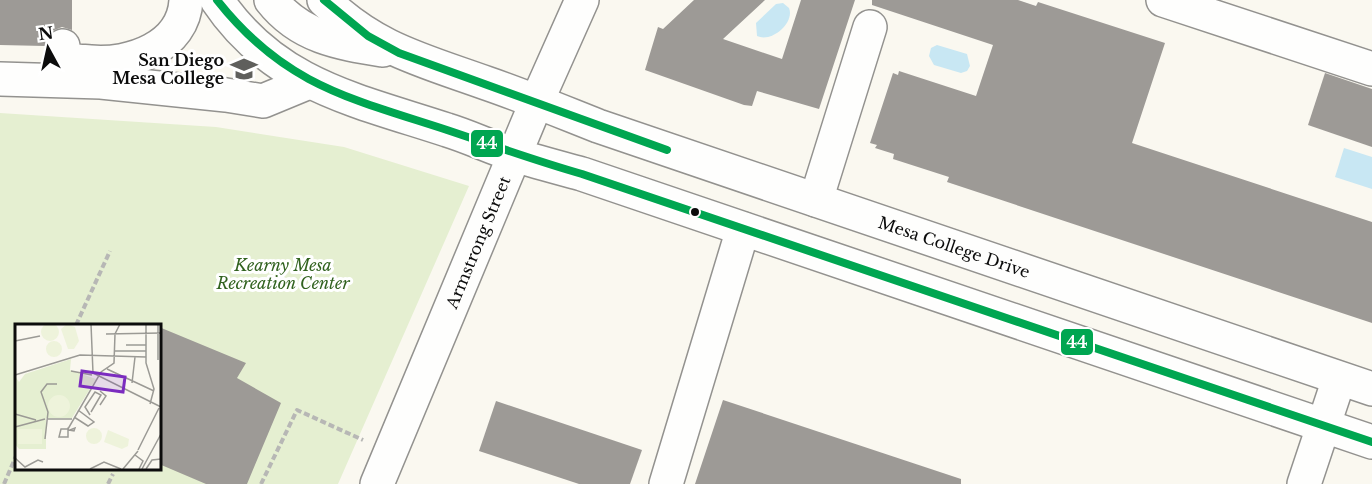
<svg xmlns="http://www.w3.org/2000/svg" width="1372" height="484" font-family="'Libre Baskerville',serif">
	<rect width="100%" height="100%" fill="#faf8f0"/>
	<path fill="#e5efd1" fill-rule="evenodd" d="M0 113 216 127 344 147 469 186 338 484H0ZM16 325H159V468H16Z"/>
	<g fill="#c8e7f3">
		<path d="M783 3 789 8C795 22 772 43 757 36L756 23 776 4Z"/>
		<polygon points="937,45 967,54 970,66 967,71 961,73 934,65 929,56 931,48"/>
		<polygon points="1344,148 1372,157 1372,189 1335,177"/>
	</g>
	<g fill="#9d9a96">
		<polygon points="0,0 72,0 72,30 62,27 52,31 46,38 45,46 0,45"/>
		<polygon points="694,0 765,0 723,39 782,59 801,0 855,0 819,109 757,91 752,106 744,105 645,70 658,27 663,29"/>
		<polygon points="872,0 1018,0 1036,6 1038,2 1165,43 1132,143 1372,222 1372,323 947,182 949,177 893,159 894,154 875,148 877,145 870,143 893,73 898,75 899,71 976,96 993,45 872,5"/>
		<polygon points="1325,73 1372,89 1372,147 1308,125"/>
		<polygon points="159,327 246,363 237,378 281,403 247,484 206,484 159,464"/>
		<polygon points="723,400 961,479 961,484 695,484"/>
		<polygon points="496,401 642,450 630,484 579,484 479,451"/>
	</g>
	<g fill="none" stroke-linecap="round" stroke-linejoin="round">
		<defs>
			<g id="minor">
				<path d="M217 0C274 85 356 100 447 130 470 137 492 148 515 155 537 162 560 168 582 174L1372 442"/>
				<path d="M271 0C300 37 339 43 383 50"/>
				<path id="s1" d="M324 0C374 49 422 60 486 83 524 96 560 111 598 126L1372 389"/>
				<polyline points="1163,0 1372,69"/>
				<path d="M63 46 64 55C70 62 81 61 90 62 130 66 184 47 186 0"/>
				<polyline points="0,79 101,82 226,95 263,101 309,82"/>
				<polyline points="816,200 870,27"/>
				<path id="s2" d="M377 484 537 101 582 0"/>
				<polyline points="666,484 743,229"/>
				<polyline points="1304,484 1339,379"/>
			</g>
		</defs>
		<use href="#minor" stroke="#93928f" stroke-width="36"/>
		<g stroke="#b7b7b5" stroke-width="4" stroke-dasharray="6 3" stroke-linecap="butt">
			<polyline points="76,325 110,251"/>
			<polyline points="4,484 16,456"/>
			<polyline points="108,484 113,474"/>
			<polyline points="261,484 297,410 363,440"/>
		</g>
		<use href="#minor" stroke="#fefefd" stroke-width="33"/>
		<defs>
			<g id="bus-1">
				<path d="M217 0C284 85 349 98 447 130 492 145 536 161 582 174L1372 442"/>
				<polyline points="324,0 368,36 399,53 667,150"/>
			</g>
		</defs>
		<use href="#bus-1" stroke="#fff" stroke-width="12"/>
		<use href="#bus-1" stroke="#00a651" stroke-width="8"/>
	</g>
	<defs>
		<symbol id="university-bare" viewBox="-9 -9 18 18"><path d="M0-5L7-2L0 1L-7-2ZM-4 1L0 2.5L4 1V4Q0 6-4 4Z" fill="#5f5f5c" stroke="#fff" stroke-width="2.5" paint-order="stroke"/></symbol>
	</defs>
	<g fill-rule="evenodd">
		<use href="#university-bare" x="225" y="50" width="38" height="38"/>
	</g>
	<circle fill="#0c0c0c" stroke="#fff" stroke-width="2" cx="695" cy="212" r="5"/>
	<g text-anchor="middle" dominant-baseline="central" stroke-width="6" stroke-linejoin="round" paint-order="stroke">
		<g font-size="16" font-weight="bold" fill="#0c0c0c" stroke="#fff" text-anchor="end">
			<text x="224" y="60">San Diego<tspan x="224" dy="18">Mesa College</tspan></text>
		</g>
		<g font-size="16" fill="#0c0c0c" stroke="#fff">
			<text stroke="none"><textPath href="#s2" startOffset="262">Armstrong Street</textPath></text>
			<text stroke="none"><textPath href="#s1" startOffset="680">Mesa College Drive</textPath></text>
		</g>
		<g font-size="16" font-style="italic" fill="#31621f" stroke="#fff">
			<text x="283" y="265">Kearny Mesa<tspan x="283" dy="18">Recreation Center</tspan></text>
		</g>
	</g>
	<g transform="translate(15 324)">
		<rect width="146" height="146" fill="#faf8f0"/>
		<path d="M56 35 55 46 81 55 57 94H31V125H4L0 120V52L4 58 10 50Z" fill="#e5efd1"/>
		<path d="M26 8a9 9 0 1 1 18 0a9 9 0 1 1-18 0ZM52 0 60 3 64 17 59 25H53L46 5ZM31 25a8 8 0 1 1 16 0a8 8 0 1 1-16 0ZM33 82a11 11 0 1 1 22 0a11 11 0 1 1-22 0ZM71 112a8 8 0 1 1 16 0a8 8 0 1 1-16 0ZM27 105V120H3V105ZM93 106 114 115 113 122 107 125 89 118Z" fill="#eef3db"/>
		<path fill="none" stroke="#9b9a95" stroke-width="1.5" d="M76 0 78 49 146 83M131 0V39L139 65 135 80M91 10 146 9M0 17 25 12M111 21H131M99 27H131M143 36V0M92 45 139 67M56 47 77 51M0 51 65 31 131 33M117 59 120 33M85 67 91 72 85 81M0 90 21 96M75 91 70 83 80 68 86 71 76 88M59 93 73 102 79 98 63 86M33 95H57M0 103 30 95M55 106 60 104 59 107 54 106 53 105V113H44L46 105H53L86 48 99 39 100 10 105 0M30 115 33 88 26 68 32 60H42M123 126 144 84M120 131 128 137 124 145M0 134 10 143 23 136 28 138M75 145 89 138 106 145M108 145 123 127M127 145 146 110M131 145 137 136 146 135"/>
		<path fill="#7b2cbf" fill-opacity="0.15" stroke="#7b2cbf" stroke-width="3" d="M67 47 110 53 108 68 65 62Z"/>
		<rect width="146" height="146" fill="none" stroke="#0c0c0c" stroke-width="3"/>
	</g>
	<g stroke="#fff" stroke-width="2">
		<rect x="470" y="129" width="34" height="29" rx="6" fill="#00a651"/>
		<rect x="1060" y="328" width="34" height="28" rx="6" fill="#00a651"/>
	</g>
	<g font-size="16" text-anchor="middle" font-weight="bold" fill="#fff">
		<text x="487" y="149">44</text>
		<text x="1077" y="348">44</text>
	</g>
	<g transform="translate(48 48) rotate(352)" stroke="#ffffff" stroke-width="4.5" paint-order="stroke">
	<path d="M0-4.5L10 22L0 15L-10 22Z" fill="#0c0c0c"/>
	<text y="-9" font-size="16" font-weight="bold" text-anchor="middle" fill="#0c0c0c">N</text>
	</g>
</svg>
